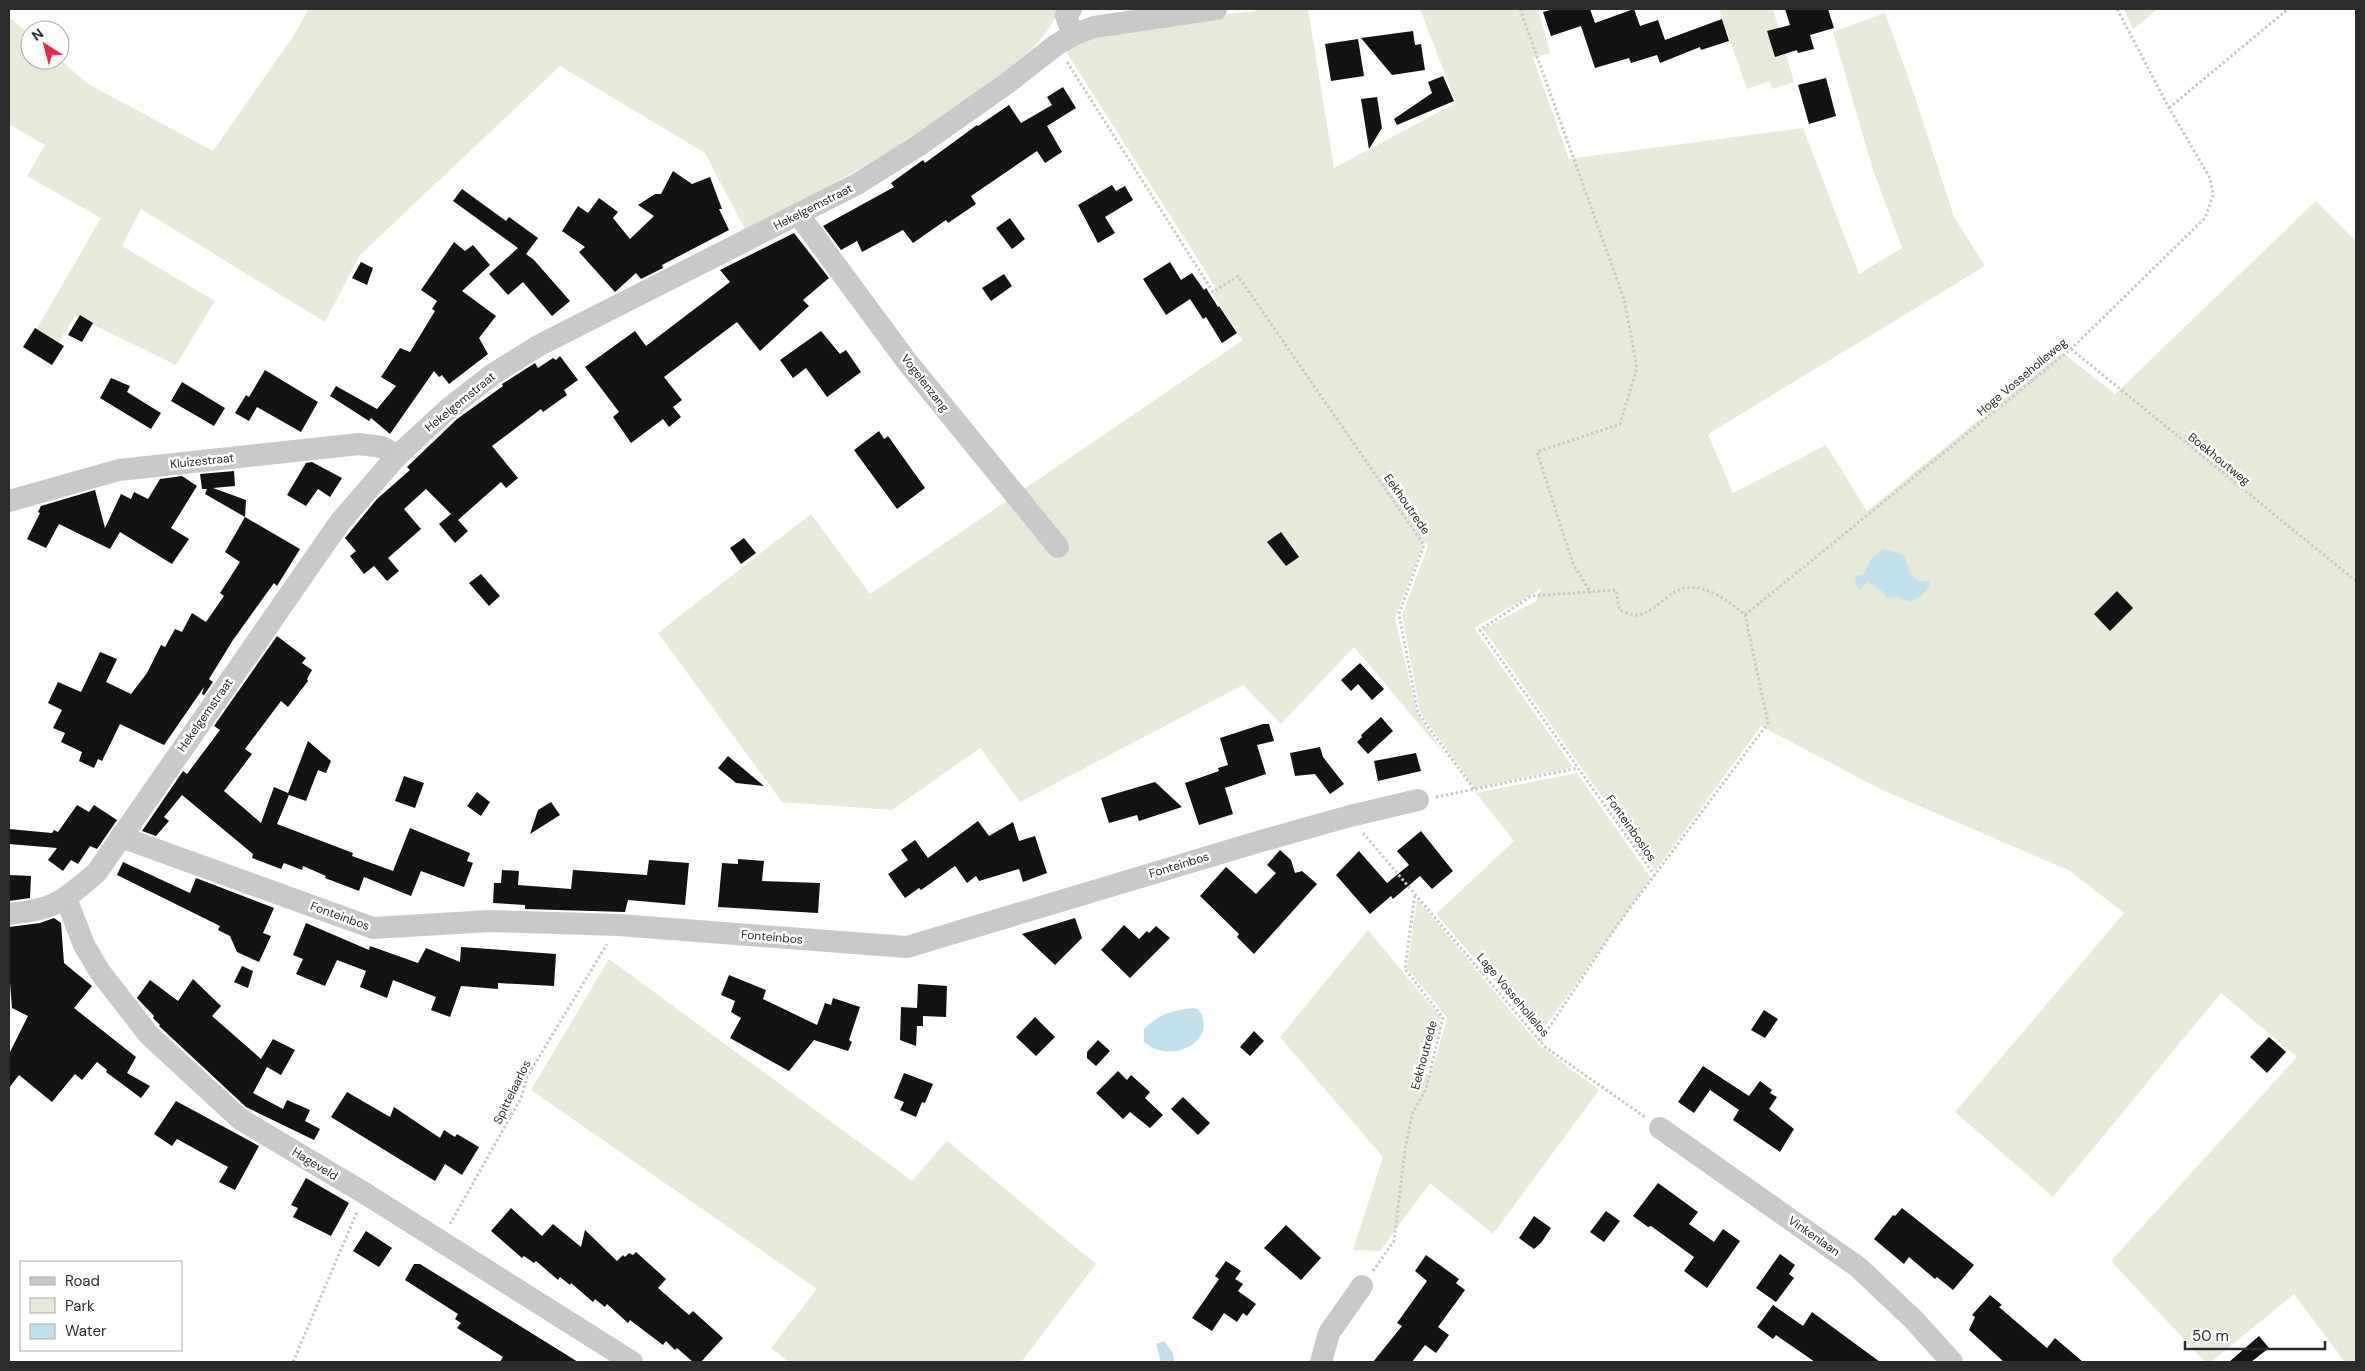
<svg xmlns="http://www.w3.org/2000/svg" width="2365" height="1371" font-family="'DM Sans',sans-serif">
	<rect width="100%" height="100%" fill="#fff"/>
	<g fill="#e5ebd8">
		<path d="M309 9H1061C1055 18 1049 29 1042 38 1026 57 1003 71 984 87 910 144 828 188 745 229L705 153 560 66 359 256 325 322 141 209 122 246 215 301 176 365 75 316 58 343 35 332 101 218 27 176 45 145 9 124V17L30 35V60H60L88 84 213 151 292 38Z"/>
		<path d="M1268 9H1308L1334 168 1456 103 1420 9H1538L1550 53 1533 58 1569 159 1803 128 1859 274 1902 248 1873 170 1833 32 1885 13 1913 91 1954 217 1985 266 1708 434 1733 493 1826 445 1867 511 2062 352 2115 394 2316 201 2356 241V1362H2345L2294 1294 2211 1362H2205L2111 1261 2297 1057 2221 993 2053 1197 1955 1112 2124 913 2070 871 1880 789 1761 726 1655 871 1483 629 1536 601 1541 589 1474 628 1573 767 1475 788 1420 712 1402 615 1427 549V543L1421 544 1422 548 1395 618 1417 713 1445 755 1354 647 1281 724 1243 685 1020 802 980 748 892 810 782 802 658 633 811 514 870 594 1243 340 1212 294 1217 291 1206 272 1065 50C1128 22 1201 18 1268 9Z"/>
		<polygon points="1719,9 1773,9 1794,82 1772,89 1770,81 1747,89"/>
		<polygon points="2124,9 2158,9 2133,29"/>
		<polygon points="1577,773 1651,878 1540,1034 1436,914 1514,841 1476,793"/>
		<polygon points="1417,899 1539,1045 1599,1090 1493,1234 1430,1183 1380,1251 1353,1250 1383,1157 1280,1037 1368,930 1441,1018 1426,1073 1431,1075 1447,1018 1407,968"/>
		<polygon points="609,959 912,1181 947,1141 1096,1264 1021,1362 789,1362 771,1348 817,1289 531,1090"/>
	</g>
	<g fill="#c3e1ed">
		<path d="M1883 549 1896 552 1905 556 1910 573 1918 581H1931C1930 590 1918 599 1910 602L1898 597 1887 598 1882 591 1868 582 1860 590 1856 586 1855 576 1863 575 1871 559Z"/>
		<path d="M1193 1008 1198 1009C1221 1038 1172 1067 1144 1042V1029C1158 1014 1174 1010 1193 1008Z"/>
		<polygon points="1164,1341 1173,1353 1174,1362 1161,1362 1156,1344"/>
	</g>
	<g fill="#131313">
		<polygon points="1554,9 1590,9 1595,23 1634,9 1640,26 1658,20 1665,40 1722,19 1729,41 1701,50 1700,47 1660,63 1657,55 1631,63 1629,58 1595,68 1581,26 1551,36 1543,12"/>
		<polygon points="1785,9 1828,9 1834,28 1810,35 1814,49 1798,53 1797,50 1775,57 1767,31 1790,25"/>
		<polygon points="1413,31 1415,45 1421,44 1425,70 1392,75 1361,38"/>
		<polygon points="1358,39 1364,76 1331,81 1325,44"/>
		<polygon points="1443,76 1454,101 1397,125 1394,119 1432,93 1428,82"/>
		<polygon points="1826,78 1836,116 1809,124 1798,85"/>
		<polygon points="1063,87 1076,108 1047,126 1062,152 1045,163 1037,151 971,196 976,204 948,223 946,220 913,243 903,230 862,252 857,241 841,250 823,226 894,187 891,183 909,170 923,160 925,163 977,125 978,126 1009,105 1021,123 1052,105 1047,97"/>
		<polygon points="1377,97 1382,128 1369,149 1361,99"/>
		<polygon points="673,171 692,184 710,177 722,209 719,209 729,230 662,265 663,268 641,279 636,273 615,292 579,252 585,247 562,231 578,206 588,213 599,198 618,212 613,218 630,239 654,216 638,205 655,194 661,194"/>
		<polygon points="1112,185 1116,191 1125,186 1133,200 1105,217 1115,233 1098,243 1078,205"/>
		<polygon points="462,189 506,221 509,217 538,238 526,254 534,260 570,301 552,316 523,282 508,295 489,274 518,248 453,201"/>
		<polygon points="1010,218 1025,239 1012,249 996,228"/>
		<polygon points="794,233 829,278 803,300 809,306 760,351 737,322 664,377 682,400 673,407 681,417 669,427 663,419 631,443 613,417 619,412 585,367 635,331 646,346 730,282 720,270"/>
		<polygon points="454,242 465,251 473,245 490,265 462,291 496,316 479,338 488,354 449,384 442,375 439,377 434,371 390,434 371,418 369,421 330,396 336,386 377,409 396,386 381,377 400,348 410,352 435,311 432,309 437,301 421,290"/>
		<polygon points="361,262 373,268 367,285 352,278"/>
		<polygon points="1170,262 1181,280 1192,273 1204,290 1206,288 1218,307 1219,306 1237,333 1222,343 1206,317 1203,319 1190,299 1166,315 1143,279"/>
		<polygon points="1004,274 1012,286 991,301 982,288"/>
		<polygon points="80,315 93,323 82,342 68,335"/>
		<polygon points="35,328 64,346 52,365 23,347"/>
		<polygon points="821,331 840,354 846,350 861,372 827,397 806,368 793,378 780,360"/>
		<polygon points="560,356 578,380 564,390 567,395 543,412 541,409 492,446 518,478 506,488 501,482 458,520 468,531 455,543 439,524 451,514 426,489 404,509 421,529 388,558 399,571 387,581 374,566 364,574 350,556 356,551 345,538 377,499 410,470 407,467 457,419 503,386 502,384 535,363 538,368 553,358 556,360"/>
		<polygon points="265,370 318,402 301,432 257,407 249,421 235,413 246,395 249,397"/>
		<polygon points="111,378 130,386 127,392 161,413 151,429 100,398"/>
		<polygon points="182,382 225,408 214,426 171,401"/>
		<polygon points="879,431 884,439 888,436 925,488 897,509 854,450"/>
		<polygon points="312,462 342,478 330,497 318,489 306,506 287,495 306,463"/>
		<polygon points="234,471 235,486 213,488 246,500 245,517 205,494 207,489 202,489 200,474"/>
		<polygon points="182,476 197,486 171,528 189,539 172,564 120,532 110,549 59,524 46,548 27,539 40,513 38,512 41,506 95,490 105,528 121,494 131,499 134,492 148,499 160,479"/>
		<polygon points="245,517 300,549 277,586 274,583 233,640 209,679 213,682 204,695 202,694 204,687 164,745 120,724 102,761 98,759 94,768 79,761 82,752 61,742 65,733 53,728 62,710 48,703 58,682 81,692 100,652 117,659 106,682 131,694 147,673 161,645 165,647 175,629 182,632 192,613 206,622 224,596 220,593 240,562 225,552"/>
		<polygon points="1281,532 1299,557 1286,566 1267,542"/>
		<polygon points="744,538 756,553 741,564 730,548"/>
		<polygon points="481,574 500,596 489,606 469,583"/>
		<polygon points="2117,591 2133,608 2110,631 2094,614"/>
		<polygon points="277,636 306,658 302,663 312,670 307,679 308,681 288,707 281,701 245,749 252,754 224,791 261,823 274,787 288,793 308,741 331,761 326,773 318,770 306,801 289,795 277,824 353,853 352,856 393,871 410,828 470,853 467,861 473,863 464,887 421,871 411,896 364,877 359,891 325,878 326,876 303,866 302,870 284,863 281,869 252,858 253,854 182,795 164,817 169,821 156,836 142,831 183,771 187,774 220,730 214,726"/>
		<polygon points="1360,663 1384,689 1372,700 1358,684 1351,691 1341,680"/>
		<polygon points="1381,717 1393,731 1368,754 1357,742 1362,737 1361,735"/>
		<polygon points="1263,724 1269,724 1274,741 1257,745 1266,774 1225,788 1233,814 1199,825 1185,783 1219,771 1218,768 1228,765 1220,738"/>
		<polygon points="1320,747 1323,757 1344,784 1330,794 1315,774 1295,776 1290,753"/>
		<polygon points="1416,753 1421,771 1378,781 1374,761"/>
		<polygon points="728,756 764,786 736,783 718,768"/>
		<polygon points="404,776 424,783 415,808 395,801"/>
		<polygon points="1155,782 1182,807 1139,821 1137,815 1109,823 1101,798"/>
		<polygon points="477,792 490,802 481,816 467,806"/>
		<polygon points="551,802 560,815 530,834 538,810"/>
		<polygon points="77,805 89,812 94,805 117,820 97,849 90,846 78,864 71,860 63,871 48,860 57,848 9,844 9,829 52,833 54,830 58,832"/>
		<polygon points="978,821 989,836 1013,822 1019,841 1035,836 1047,873 1023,882 1019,869 979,881 976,876 967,883 955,866 921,890 919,888 905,898 888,874 908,860 901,850 915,840 928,858"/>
		<polygon points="1421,831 1453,871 1432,889 1420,876 1393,899 1391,896 1370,914 1336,875 1359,851 1387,883 1409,865 1397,851"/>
		<polygon points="1280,850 1291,860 1295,873 1302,871 1317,884 1254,954 1237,937 1239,934 1200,896 1226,867 1256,894 1276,873 1267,865"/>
		<polygon points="738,859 764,861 762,881 820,883 818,913 718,907 722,863 738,864"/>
		<polygon points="649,860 689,863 685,905 628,900 625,912 525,909 525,905 493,903 494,883 501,883 502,870 519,871 518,885 571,889 573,870 647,875"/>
		<polygon points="123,862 190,893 196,878 274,908 263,933 271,936 259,962 237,952 230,936 218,930 220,926 117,875"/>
		<polygon points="9,875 31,876 30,898 9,901"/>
		<polygon points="54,918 61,923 64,963 92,986 74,1008 136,1057 127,1073 150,1086 141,1098 106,1072 107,1070 97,1062 82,1080 75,1074 52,1102 19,1075 9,1088 9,1054 28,1016 12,1008 9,970 9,927 40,923"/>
		<polygon points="1075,918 1082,938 1055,965 1022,934"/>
		<polygon points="306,923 369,950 370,946 418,963 426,948 460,962 461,947 556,954 554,986 498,983 498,989 461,986 450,1017 431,1010 436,997 393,980 387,998 360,987 366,971 337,960 325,986 296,974 303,959 293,955"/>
		<polygon points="1124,925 1139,939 1147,931 1149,933 1156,926 1170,938 1130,978 1101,950"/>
		<polygon points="242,966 253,971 248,988 234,982"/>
		<polygon points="729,975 766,990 763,999 817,1025 825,1003 831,1005 833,998 860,1007 849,1040 852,1042 848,1051 814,1040 789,1071 730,1038 741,1018 731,1012 735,1001 721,995"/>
		<polygon points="193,979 221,1006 212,1016 261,1059 273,1039 295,1050 281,1075 267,1067 253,1093 283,1109 287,1100 310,1110 305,1121 320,1129 314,1140 246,1107 159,1026 160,1025 153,1018 154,1016 137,998 150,980 178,1001"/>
		<polygon points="918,984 947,986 946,1017 923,1016 923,1026 917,1026 916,1046 900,1040 901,1007 917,1008"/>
		<polygon points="1764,1010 1778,1019 1765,1038 1751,1030"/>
		<polygon points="1035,1017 1055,1037 1036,1056 1016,1037"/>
		<polygon points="1254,1031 1264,1041 1250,1056 1240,1047"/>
		<polygon points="2269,1037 2286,1052 2267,1073 2250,1057"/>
		<polygon points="1098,1040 1110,1051 1096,1066 1087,1058 1087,1052"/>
		<polygon points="1703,1066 1749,1096 1760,1081 1772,1090 1770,1093 1777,1097 1769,1109 1794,1129 1780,1152 1733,1120 1739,1110 1710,1090 1694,1113 1678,1102"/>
		<polygon points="1118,1071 1127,1080 1131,1075 1150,1092 1145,1098 1163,1115 1150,1128 1130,1112 1123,1119 1096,1093"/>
		<polygon points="904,1073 933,1084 925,1103 922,1102 916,1117 900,1110 904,1102 894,1098"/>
		<polygon points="347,1092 390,1117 394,1107 440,1138 444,1130 455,1137 457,1134 479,1147 462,1175 445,1164 435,1181 331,1117"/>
		<polygon points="1183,1097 1210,1123 1198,1135 1171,1109"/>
		<polygon points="176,1101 259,1146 235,1190 219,1182 228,1167 177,1139 172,1146 154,1134"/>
		<polygon points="306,1178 349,1203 331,1236 293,1217 298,1208 291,1205"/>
		<polygon points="1658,1183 1698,1212 1689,1224 1714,1242 1723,1229 1740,1241 1707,1288 1684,1271 1694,1257 1651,1226 1648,1227 1633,1216"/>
		<polygon points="511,1208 542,1236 553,1224 581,1247 585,1230 617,1261 623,1255 625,1257 629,1253 633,1255 636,1252 666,1279 658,1288 689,1315 693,1311 723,1338 701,1362 693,1362 677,1348 675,1350 666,1341 663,1345 630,1320 628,1323 607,1304 605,1307 595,1299 593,1302 571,1283 570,1285 560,1277 558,1280 536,1261 534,1263 524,1256 522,1258 491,1231"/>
		<polygon points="1902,1208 1974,1265 1953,1290 1937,1277 1935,1279 1909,1257 1904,1264 1874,1239 1893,1215 1895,1216"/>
		<polygon points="1606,1211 1620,1221 1604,1242 1590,1232"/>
		<polygon points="1534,1216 1551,1228 1541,1243 1534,1249 1519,1238"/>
		<polygon points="1286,1225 1321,1258 1301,1280 1264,1248"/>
		<polygon points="366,1231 392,1248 379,1267 353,1251"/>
		<polygon points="1780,1254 1795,1265 1789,1274 1794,1278 1776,1302 1756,1288"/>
		<polygon points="1426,1255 1459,1279 1456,1283 1465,1290 1438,1327 1449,1335 1436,1353 1425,1345 1412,1362 1373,1362 1402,1326 1397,1323 1427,1281 1415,1271"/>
		<polygon points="1226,1261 1241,1271 1235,1279 1243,1284 1238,1291 1256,1304 1247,1316 1243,1313 1237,1322 1224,1313 1212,1331 1192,1318 1219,1279 1215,1276"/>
		<polygon points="414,1264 420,1264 578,1362 500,1362 503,1357 457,1328 461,1323 455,1319 458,1314 405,1280"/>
		<polygon points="1990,1295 2002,1305 1999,1307 2047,1348 2055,1338 2083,1362 2004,1362 1969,1330 1975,1317 1972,1315"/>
		<polygon points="1773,1305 1803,1326 1812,1312 1880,1362 1815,1362 1776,1335 1773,1339 1757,1327"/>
		<polygon points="2259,1336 2269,1348 2251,1362 2229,1362"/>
	</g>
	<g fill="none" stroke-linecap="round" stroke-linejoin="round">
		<g stroke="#c9c9c9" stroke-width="3" stroke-dasharray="2.5 2.5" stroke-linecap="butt">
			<polyline points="1520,9 1624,299 1637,368 1620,424 1537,452 1573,564 1591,593"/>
			<polyline points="1067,62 1213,292 1238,276 1424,545 1399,614 1418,713 1474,789"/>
			<polyline points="2169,108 2288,9"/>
			<polyline points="2071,349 2356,581"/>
			<polyline points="1745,615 2071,349 2205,218 2213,195 2210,178 2169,108 2117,9"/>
			<polyline points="1436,797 1578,768"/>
			<polyline points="1363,833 1545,1047 1645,1117"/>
			<path d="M1655 876 1480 630 1531 596 1616 590 1619 609C1624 612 1631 616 1637 615 1650 614 1662 600 1673 593 1696 577 1727 599 1745 615"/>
			<polyline points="1540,1041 1618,924 1768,723 1745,615"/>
			<polyline points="450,1224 521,1098 527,1077 607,944"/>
			<polyline points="1373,1271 1394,1241 1405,1150 1412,1114 1426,1089 1443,1018 1405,969 1415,893"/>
			<polyline points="293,1362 357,1212"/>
		</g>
		<g stroke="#c9c9c9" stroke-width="22">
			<polyline points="1071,9 1066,16 1073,35"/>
			<polyline points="798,214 908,363 1058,547"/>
			<polyline points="9,501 119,470 359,444 382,447 397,456"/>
			<polyline points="121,837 373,928 490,921 618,925 907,947 1261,841 1350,816 1418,800"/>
			<polyline points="66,898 84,945 100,972 149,1035 240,1119 366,1194 632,1362"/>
			<path d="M9 914C55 910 63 901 97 872L340 522 397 456 448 409 493 374 538 346 857 184 918 146 1006 84 1056 45 1073 35 1094 27 1216 9"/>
			<polyline points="1660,1128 1858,1267 1913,1319 1952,1362"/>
			<polyline points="1321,1362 1329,1333 1362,1286"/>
		</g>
	</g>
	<g text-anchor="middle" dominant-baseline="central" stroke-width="5" stroke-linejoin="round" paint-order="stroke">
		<g font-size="12" fill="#2c2c2c" stroke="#fff">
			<text transform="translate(813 207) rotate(-27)">Hekelgemstraat</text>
			<text transform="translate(2022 377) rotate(-40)">Hoge Vosseholleweg</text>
			<text transform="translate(925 383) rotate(52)">Vogelenzang</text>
			<text transform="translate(460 402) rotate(-39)">Hekelgemstraat</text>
			<text transform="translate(2219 459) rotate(39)">Boekhoutweg</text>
			<text transform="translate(202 461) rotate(-6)">Kluizestraat</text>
			<text transform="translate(1407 504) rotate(55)">Eekhoutrede</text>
			<text transform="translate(205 715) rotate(-55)">Hekelgemstraat</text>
			<text transform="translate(1631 828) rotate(55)">Fonteinboslos</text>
			<text transform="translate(1179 865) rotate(-17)">Fonteinbos</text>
			<text transform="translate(340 916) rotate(20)">Fonteinbos</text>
			<text transform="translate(772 937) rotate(5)">Fonteinbos</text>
			<text transform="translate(1513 995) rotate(50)">Lage Vossehollelos</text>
			<text transform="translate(1424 1055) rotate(-75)">Eekhoutrede</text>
			<text transform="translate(512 1092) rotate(-64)">Spittelaarlos</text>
			<text transform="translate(315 1164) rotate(31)">Hageveld</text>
			<text transform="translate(1814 1236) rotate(35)">Vinkenlaan</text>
		</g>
	</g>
	<rect width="2365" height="1371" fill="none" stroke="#2c2c2c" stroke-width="20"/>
	<rect x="20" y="1261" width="162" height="90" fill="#ffffff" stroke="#ababab"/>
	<rect x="30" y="1277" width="25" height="8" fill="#c9c9c9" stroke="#ababab"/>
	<text x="65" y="1286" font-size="15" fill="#2c2c2c">Road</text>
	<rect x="30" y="1298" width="25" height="15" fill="#e5ebd8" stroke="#ababab"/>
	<text x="65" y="1311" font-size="15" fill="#2c2c2c">Park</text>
	<rect x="30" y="1324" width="25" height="15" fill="#c3e1ed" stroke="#ababab"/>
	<text x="65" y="1336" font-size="15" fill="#2c2c2c">Water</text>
	<g transform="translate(45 45) rotate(324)"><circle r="24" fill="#ffffff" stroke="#ababab"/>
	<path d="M0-4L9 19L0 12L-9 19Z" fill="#ee2349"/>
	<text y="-8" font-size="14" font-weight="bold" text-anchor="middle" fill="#2c2c2c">N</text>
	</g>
	<path d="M2185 1341v8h140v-8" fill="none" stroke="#2c2c2c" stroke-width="2.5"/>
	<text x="2192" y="1341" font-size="15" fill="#2c2c2c" stroke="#ffffff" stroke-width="4" paint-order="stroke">50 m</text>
</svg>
